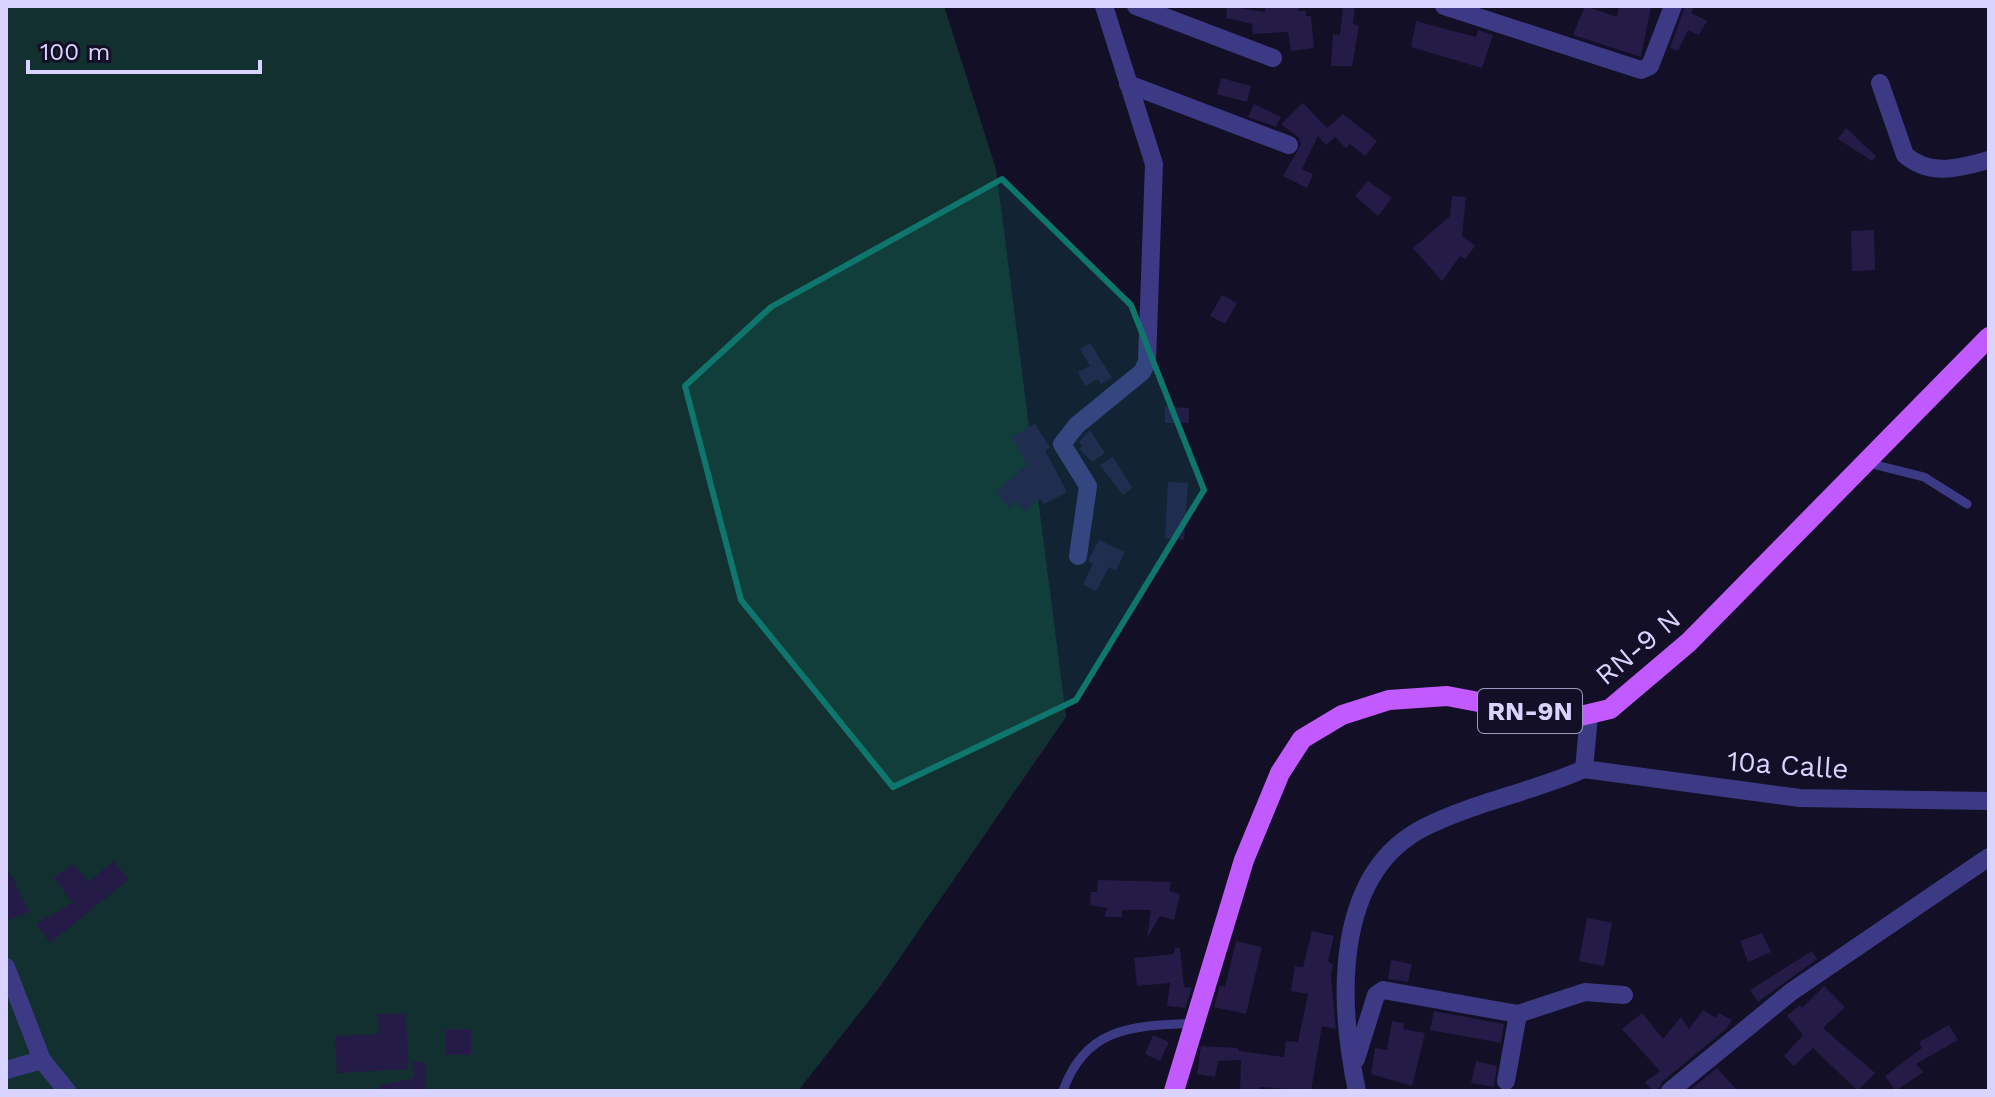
<svg xmlns="http://www.w3.org/2000/svg" width="1995" height="1097" font-family="'Work Sans',sans-serif">
	<rect width="100%" height="100%" fill="#130f26"/>
	<polygon fill="#12302f" points="6,6 944,6 996,169 1066,717 879,988 798,1091 6,1091"/>
	<g fill="#241b47">
		<polygon points="1227,6 1265,12 1265,6 1298,6 1298,11 1306,11 1306,16 1311,16 1314,48 1291,51 1288,32 1253,34 1252,24 1226,18"/>
		<polygon points="1343,6 1355,6 1353,24 1359,26 1352,66 1331,66 1333,34 1340,35"/>
		<polygon points="1585,6 1617,17 1619,6 1651,6 1641,57 1573,35"/>
		<polygon points="1685,6 1695,6 1691,13 1707,21 1699,35 1688,30 1678,51 1670,48"/>
		<polygon points="1416,21 1476,37 1478,30 1493,35 1482,68 1411,47"/>
		<polygon points="1221,78 1251,86 1247,102 1217,94"/>
		<polygon points="1303,103 1327,128 1343,114 1377,141 1365,156 1350,144 1346,148 1335,137 1326,145 1318,136 1302,169 1313,174 1307,188 1283,176 1301,144 1298,137 1281,124"/>
		<polygon points="1254,104 1281,117 1276,127 1248,117"/>
		<polygon points="1846,128 1876,156 1872,161 1838,139"/>
		<polygon points="1368,181 1392,198 1378,216 1355,196"/>
		<polygon points="1452,196 1466,197 1462,236 1475,246 1465,259 1460,256 1442,281 1413,248 1450,216"/>
		<polygon points="1874,230 1875,270 1852,271 1851,231"/>
		<polygon points="1222,295 1237,303 1225,324 1210,316"/>
		<polygon points="1090,343 1112,378 1101,384 1098,379 1085,386 1078,372 1090,366 1080,349"/>
		<polygon points="1165,407 1189,408 1189,423 1165,423"/>
		<polygon points="1035,424 1050,448 1045,450 1067,492 1044,504 1040,499 1025,512 1016,501 1009,508 996,492 1027,465 1012,436"/>
		<polygon points="1090,430 1105,453 1092,462 1079,449 1082,446 1079,442"/>
		<polygon points="1113,457 1132,488 1123,495 1100,465"/>
		<polygon points="1168,482 1188,483 1184,540 1165,538"/>
		<polygon points="1099,540 1125,552 1116,570 1109,567 1096,591 1083,584 1093,564 1088,561"/>
		<polygon points="113,861 129,879 50,943 36,924 72,903 54,877 73,864 89,882"/>
		<polygon points="6,865 29,912 6,921"/>
		<polygon points="1098,880 1171,882 1169,891 1180,894 1174,920 1160,916 1147,938 1151,910 1122,910 1122,917 1104,917 1107,908 1090,905 1091,892 1097,892"/>
		<polygon points="1587,918 1612,923 1604,966 1579,961"/>
		<polygon points="1312,931 1334,936 1328,961 1333,965 1331,976 1336,1029 1322,1026 1311,1091 1260,1087 1259,1091 1240,1091 1241,1060 1218,1061 1215,1077 1197,1074 1201,1046 1238,1048 1239,1051 1284,1057 1286,1041 1298,1042 1308,994 1291,991 1295,966 1303,967"/>
		<polygon points="1762,933 1771,952 1748,962 1740,941"/>
		<polygon points="1236,941 1262,947 1246,1014 1214,1007 1220,985 1225,987"/>
		<polygon points="1175,948 1180,948 1184,987 1192,988 1185,1008 1167,1006 1170,983 1137,986 1134,958 1174,954"/>
		<polygon points="1812,951 1817,959 1758,1002 1750,990"/>
		<polygon points="1391,960 1412,964 1408,982 1388,979"/>
		<polygon points="1824,986 1845,1007 1823,1028 1875,1073 1858,1091 1813,1048 1794,1066 1784,1056 1803,1035 1787,1016 1800,1005 1802,1008"/>
		<polygon points="1703,1010 1716,1018 1719,1013 1732,1020 1726,1029 1662,1082 1658,1091 1652,1091 1645,1082 1660,1071 1622,1029 1642,1013 1663,1039 1681,1017 1689,1029"/>
		<polygon points="1434,1011 1504,1024 1501,1043 1430,1030"/>
		<polygon points="406,1013 408,1069 337,1073 335,1036 379,1034 378,1014"/>
		<polygon points="1392,1021 1404,1023 1403,1029 1425,1033 1412,1086 1371,1074 1375,1048 1387,1050"/>
		<polygon points="1949,1025 1958,1040 1916,1064 1923,1072 1896,1091 1885,1076 1922,1048 1919,1042"/>
		<rect x="446" y="1029" width="25" height="26"/>
		<polygon points="1153,1035 1169,1042 1160,1061 1145,1054"/>
		<polygon points="1476,1061 1497,1066 1494,1087 1471,1083"/>
		<polygon points="412,1062 426,1062 426,1091 379,1091 378,1086 414,1078"/>
		<polygon points="1717,1068 1738,1091 1689,1091"/>
	</g>
	<g fill="none" stroke-linecap="round" stroke-linejoin="round">
		<g stroke="#3d3a85" stroke-width="9">
			<polyline points="1868,463 1924,477 1967,504"/>
			<path d="M1063 1091C1086 1025 1136 1026 1196 1023"/>
		</g>
		<g stroke="#3d3a85" stroke-width="18">
			<polyline points="1136,6 1273,58"/>
			<polyline points="1444,6 1641,70 1650,66 1673,6"/>
			<path d="M1880 83 1905 155C1931 177 1959 168 1989 160"/>
			<polyline points="1128,84 1289,145"/>
			<polyline points="1078,556 1088,486 1062,444 1077,425 1142,372 1147,362 1154,164 1104,6"/>
			<polyline points="1584,769 1800,798 1989,801"/>
			<polyline points="1584,769 1589,716"/>
			<polyline points="6,967 42,1060 67,1091"/>
			<polyline points="1356,1059 1376,995 1383,990 1518,1014"/>
			<polyline points="6,1070 42,1060"/>
			<polyline points="1506,1081 1518,1014 1585,992 1624,995"/>
			<path d="M1357 1091C1339 1006 1331 874 1425 827 1475 802 1532 792 1584 769"/>
			<polyline points="1670,1091 1791,992 1989,857"/>
		</g>
		<polyline stroke="#c25bff" stroke-width="20" points="1174,1091 1244,860 1280,773 1302,739 1342,715 1389,700 1447,696 1568,719 1610,709 1689,642 1989,337"/>
	</g>
	<path fill="#0f766e" fill-opacity="0.2" stroke="#0f766e" stroke-width="6" stroke-linejoin="round" d="M1002 179 1131 305 1204 490 1076 700 893 787 741 600 685 386 771 307Z"/>
	<g text-anchor="middle" dominant-baseline="central" stroke-width="7" stroke-linejoin="round" paint-order="stroke">
		<rect fill="#130f26" stroke="#9e99be" stroke-width="2" x="1478" y="689" width="104" height="44" rx="6"/>
		<g font-size="26" font-weight="bold" fill="#d9d4ff">
			<text x="1530" y="711">RN-9N</text>
		</g>
		<g font-size="28" fill="#d9d4ff" stroke="#130f26">
			<text transform="translate(1638 647) rotate(-40)">RN-9 N</text>
			<text transform="translate(1788 765) rotate(4)">10a Calle</text>
		</g>
	</g>
	<rect width="1995" height="1097" fill="none" stroke="#d9d4ff" stroke-width="16"/>
	<path d="M28 60v12h232v-12" fill="none" stroke="#d9d4ff" stroke-width="4"/>
	<text x="40" y="60" font-size="24" fill="#d9d4ff" stroke="#130f26" stroke-width="6" paint-order="stroke">100 m</text>
</svg>
